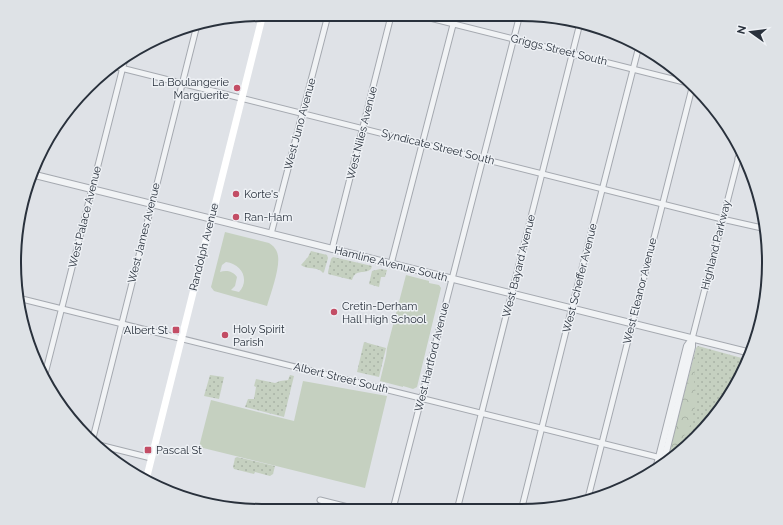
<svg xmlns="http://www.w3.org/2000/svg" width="783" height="525" font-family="Raleway,sans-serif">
	<defs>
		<pattern id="grass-dots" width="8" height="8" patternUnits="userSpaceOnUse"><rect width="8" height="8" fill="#c5d0c0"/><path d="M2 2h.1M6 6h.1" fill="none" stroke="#a9b3a6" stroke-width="1.8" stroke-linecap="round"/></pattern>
		<pattern id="forest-crowns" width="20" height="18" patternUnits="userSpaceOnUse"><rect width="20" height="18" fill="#c5d0c0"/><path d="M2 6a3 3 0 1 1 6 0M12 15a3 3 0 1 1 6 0" fill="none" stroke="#a9b3a6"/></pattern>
	</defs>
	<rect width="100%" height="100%" fill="#dfe2e7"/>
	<g fill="url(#grass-dots)">
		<path d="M311 251 327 255 328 258 324 272 323 273C318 266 307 270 301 265L308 257Z"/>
		<path d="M333 257 372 266 371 269C364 275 356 268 352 280L328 274V272L331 259Z"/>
		<polygon points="380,269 387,270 385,277 381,277 379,287 369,284 372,271"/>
		<polygon points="364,342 386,348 379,377 357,372"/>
		<polygon points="698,346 749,360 696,438 668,457 696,348"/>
		<polygon points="210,375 224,377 219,399 204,396"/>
		<polygon points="290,375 294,376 284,417 245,407 248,399 254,399 256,387 254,386 256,379 275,383 280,381 288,380"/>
		<polygon points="237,457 275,466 273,474 270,476 255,472 254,474 234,469 233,467 235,458"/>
	</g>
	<polygon fill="url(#forest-crowns)" points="698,360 699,361 696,365 695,370 694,381 697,402 691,418 691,424 684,436 679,450 668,457 691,369 693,364"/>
	<g fill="#c5d0c0" fill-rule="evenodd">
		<path d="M225 232 269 243C274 246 277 250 278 256 280 268 271 293 267 306L214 291 211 287ZM226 262C242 264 250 280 239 292L231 290 235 286 237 277C233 271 226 270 220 272L222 265Z"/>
		<polygon points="406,275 429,281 429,283 439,285 441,288 417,387 413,389 403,386 403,387 380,381 386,356 387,348"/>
		<polygon points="303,381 387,396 365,488 199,447 211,400 294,421"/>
	</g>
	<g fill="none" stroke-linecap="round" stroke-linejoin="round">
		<defs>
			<g id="minor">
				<polyline points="426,17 692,84"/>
				<polyline points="113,66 722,219 762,228"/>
				<polyline points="738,158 745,160"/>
				<polyline points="26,197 34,165"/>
				<polyline points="271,234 328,15"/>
				<polyline points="332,249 391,16"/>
				<polyline points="391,264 455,17"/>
				<polyline points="18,298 661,458"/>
				<polyline points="692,339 740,152"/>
				<polyline points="44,378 126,55"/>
				<polyline points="92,442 197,25"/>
				<polyline points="95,444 151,458"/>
				<polyline points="588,498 693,84"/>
				<polyline points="320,500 352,508"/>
				<polyline points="393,509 519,18"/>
				<polyline points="457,510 580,23"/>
				<polyline points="521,511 570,315 639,46"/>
			</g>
			<g id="tertiary">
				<polyline points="31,174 751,353"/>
				<polyline points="664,460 692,347 692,339"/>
				<polyline points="657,465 687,346 692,339"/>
			</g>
		</defs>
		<use href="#minor" stroke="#a5a9b0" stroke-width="7"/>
		<use href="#tertiary" stroke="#a5a9b0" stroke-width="8"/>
		<use href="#minor" stroke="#f1f3f5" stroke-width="5"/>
		<use href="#tertiary" stroke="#f1f3f5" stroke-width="6"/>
		<polyline stroke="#fff" stroke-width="7" points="146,480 263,14"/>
	</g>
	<g fill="#c34d65" stroke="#eef1f5" stroke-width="1.5">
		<circle cx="237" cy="88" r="4"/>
		<circle cx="236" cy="194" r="4"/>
		<circle cx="236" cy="217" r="4"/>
		<circle cx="334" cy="312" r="4"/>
		<rect x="172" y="326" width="8" height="8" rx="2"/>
		<circle cx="225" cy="335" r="4"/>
		<rect x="144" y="446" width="8" height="8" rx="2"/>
	</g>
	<g text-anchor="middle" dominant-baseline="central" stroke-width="3" stroke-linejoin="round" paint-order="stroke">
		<g font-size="11" fill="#29313c" stroke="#eef1f5">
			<text transform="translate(559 50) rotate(14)">Griggs Street South</text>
			<text transform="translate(300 124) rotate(-75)">West Juno Avenue</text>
			<text transform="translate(362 133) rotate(-76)">West Niles Avenue</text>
			<text transform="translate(438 147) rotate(14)">Syndicate Street South</text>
			<text transform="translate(85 217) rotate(-76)">West Palace Avenue</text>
			<text transform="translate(144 233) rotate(-76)">West James Avenue</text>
			<text transform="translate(716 245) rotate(-76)">Highland Parkway</text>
			<text transform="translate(204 247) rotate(-76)">Randolph Avenue</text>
			<text transform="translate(391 264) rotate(14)">Hamline Avenue South</text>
			<text transform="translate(519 266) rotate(-76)">West Bayard Avenue</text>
			<text transform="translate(580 278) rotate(-76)">West Scheffer Avenue</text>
			<text transform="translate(640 291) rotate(-76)">West Eleanor Avenue</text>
			<text transform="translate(432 357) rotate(-76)">West Hartford Avenue</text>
			<text transform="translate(341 378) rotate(14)">Albert Street South</text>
		</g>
		<g font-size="11" fill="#29313c" stroke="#eef1f5" text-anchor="start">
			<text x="229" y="82" text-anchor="end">La Boulangerie<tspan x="229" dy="13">Marguerite</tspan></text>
			<text x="244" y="194">Korte's</text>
			<text x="244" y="217">Ran-Ham</text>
			<text x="342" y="306">Cretin-Derham<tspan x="342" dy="13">Hall High School</tspan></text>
			<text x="233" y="329">Holy Spirit<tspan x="233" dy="13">Parish</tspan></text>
			<text x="168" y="330" text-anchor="end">Albert St</text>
			<text x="156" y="450">Pascal St</text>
		</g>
	</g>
	<path d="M0 0H783V525H0ZM262 21H521A241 241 0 0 1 762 262V263A241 241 0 0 1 521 504H262A241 241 0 0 1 21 263V262A241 241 0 0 1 262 21Z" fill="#dee2e6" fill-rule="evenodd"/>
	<path fill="none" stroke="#29313c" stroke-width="2" d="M262 21H521A241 241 0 0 1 762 262V263A241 241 0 0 1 521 504H262A241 241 0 0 1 21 263V262A241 241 0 0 1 262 21Z"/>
	<g transform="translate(751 32) rotate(284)" stroke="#eef1f5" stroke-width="3" paint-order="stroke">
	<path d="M0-3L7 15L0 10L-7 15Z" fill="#29313c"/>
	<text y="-6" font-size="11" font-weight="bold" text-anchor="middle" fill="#29313c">N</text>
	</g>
</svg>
